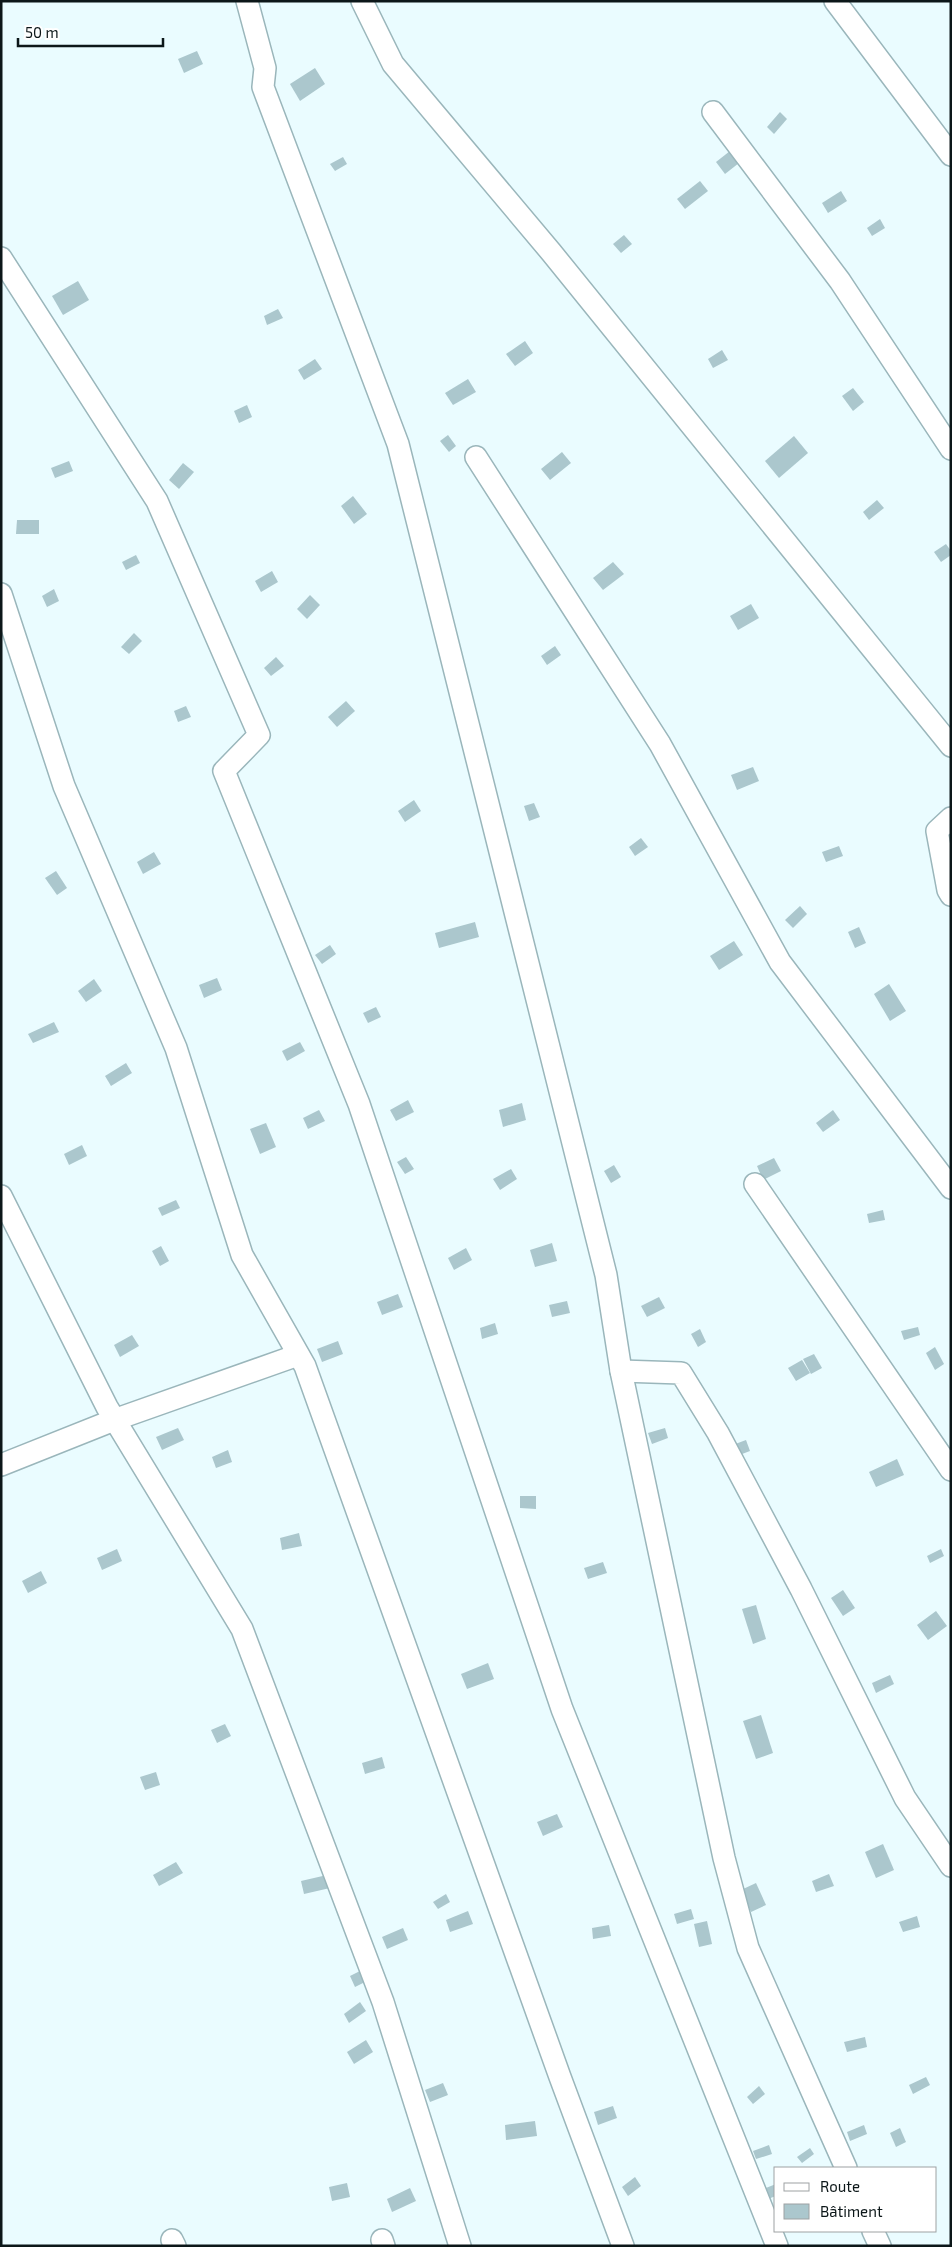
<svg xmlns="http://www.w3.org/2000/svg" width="952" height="2247" font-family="'Exo 2',sans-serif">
	<rect width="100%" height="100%" fill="#eafcff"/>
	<g fill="#abc7cd">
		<polygon points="197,51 203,64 184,73 178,59"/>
		<polygon points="315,68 325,84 300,101 290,84"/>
		<polygon points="780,112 787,119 774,134 767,127"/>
		<polygon points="730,151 739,163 725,174 716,162"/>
		<polygon points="343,157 347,164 335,171 330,164"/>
		<polygon points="700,181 708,191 685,209 677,199"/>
		<polygon points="841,191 847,201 828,213 822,203"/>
		<polygon points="880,219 885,228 872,236 867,228"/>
		<polygon points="624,235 632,244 621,253 613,244"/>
		<polygon points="78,281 89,300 63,315 52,296"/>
		<polygon points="278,309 283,318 267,325 264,316"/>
		<polygon points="525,341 533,353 515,366 506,354"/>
		<polygon points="722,350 728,360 713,368 708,359"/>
		<polygon points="315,359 322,369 304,380 298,370"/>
		<polygon points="468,379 476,392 453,405 445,393"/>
		<polygon points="853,388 864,402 853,411 842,396"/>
		<polygon points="247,405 252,417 239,423 234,411"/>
		<polygon points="448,435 456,446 449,452 440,441"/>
		<polygon points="794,436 808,453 779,478 765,461"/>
		<polygon points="562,452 571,463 550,480 541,469"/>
		<polygon points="69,461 73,471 55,478 51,468"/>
		<polygon points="183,463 194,472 179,489 169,480"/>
		<polygon points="353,496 367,514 354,524 341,506"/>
		<polygon points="877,500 884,508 869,520 863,512"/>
		<polygon points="17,520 39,520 39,534 16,534"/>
		<polygon points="946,544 951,551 951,555 941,562 934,552"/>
		<polygon points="136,555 140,563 126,570 122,562"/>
		<polygon points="613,562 624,574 603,590 593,578"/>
		<polygon points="272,571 278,582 261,592 255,581"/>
		<polygon points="54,589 59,601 47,607 42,596"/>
		<polygon points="310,595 320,605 307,619 297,609"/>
		<polygon points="751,604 759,618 738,630 730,616"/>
		<polygon points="134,633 142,641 129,654 121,647"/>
		<polygon points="555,646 561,655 547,665 541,656"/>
		<polygon points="276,657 284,666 271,676 264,668"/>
		<polygon points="346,701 355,711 337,727 328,717"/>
		<polygon points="186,706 191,717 178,722 174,711"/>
		<polygon points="753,767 759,781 737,790 731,775"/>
		<polygon points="414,800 421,811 405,822 398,811"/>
		<polygon points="534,803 540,817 529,821 524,806"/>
		<polygon points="641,838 648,847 635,856 629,847"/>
		<polygon points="839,846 843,856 826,862 822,852"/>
		<polygon points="154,852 161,864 143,874 137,862"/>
		<polygon points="56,871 67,888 57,895 45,878"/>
		<polygon points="800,906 807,914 793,928 785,920"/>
		<polygon points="475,922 479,937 439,948 435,933"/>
		<polygon points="859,927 866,943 855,948 848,932"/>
		<polygon points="734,941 743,955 719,970 710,956"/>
		<polygon points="330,945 336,954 322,964 315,955"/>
		<polygon points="217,978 222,990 204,998 199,985"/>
		<polygon points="94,979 102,991 86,1002 78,991"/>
		<polygon points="889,984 906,1011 890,1021 874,994"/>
		<polygon points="376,1007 381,1017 368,1023 363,1013"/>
		<polygon points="54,1022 59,1032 33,1043 28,1034"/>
		<polygon points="300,1042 305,1051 287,1061 282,1051"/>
		<polygon points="126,1063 132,1073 111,1086 105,1076"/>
		<polygon points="408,1100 414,1112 396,1121 390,1110"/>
		<polygon points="522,1103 526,1120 503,1127 499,1110"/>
		<polygon points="319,1110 325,1121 308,1129 303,1118"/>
		<polygon points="833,1110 840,1120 823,1132 816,1123"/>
		<polygon points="266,1123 276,1147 260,1154 250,1129"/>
		<polygon points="82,1145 87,1156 69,1165 64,1154"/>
		<polygon points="406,1157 414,1169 405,1174 397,1162"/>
		<polygon points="774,1158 781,1171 763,1180 757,1166"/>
		<polygon points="614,1165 621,1177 611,1183 604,1171"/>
		<polygon points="511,1169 517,1179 500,1190 493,1179"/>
		<polygon points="176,1200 180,1208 162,1216 158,1208"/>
		<polygon points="883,1210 885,1220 869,1223 867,1214"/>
		<polygon points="552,1243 557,1261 535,1267 530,1250"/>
		<polygon points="161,1246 169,1261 160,1266 152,1251"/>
		<polygon points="466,1248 472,1260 454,1270 448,1258"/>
		<polygon points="398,1294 403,1307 382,1315 377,1302"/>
		<polygon points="659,1297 665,1308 647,1317 641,1306"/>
		<polygon points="567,1301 570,1313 552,1317 549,1305"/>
		<polygon points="495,1323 498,1334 482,1339 480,1328"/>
		<polygon points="918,1327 920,1335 904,1340 901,1331"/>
		<polygon points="700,1329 706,1342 698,1347 691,1334"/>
		<polygon points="132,1335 139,1346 120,1357 114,1345"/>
		<polygon points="338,1341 343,1354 322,1362 317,1349"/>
		<polygon points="935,1347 944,1364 935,1370 926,1353"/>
		<polygon points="814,1354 822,1368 811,1374 803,1359"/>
		<polygon points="802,1360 810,1373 796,1381 788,1368"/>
		<polygon points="178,1428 184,1440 162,1450 156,1437"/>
		<polygon points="665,1428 668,1438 652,1444 648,1433"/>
		<polygon points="746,1440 750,1451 734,1457 730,1446"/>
		<polygon points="228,1450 232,1462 216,1468 212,1457"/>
		<polygon points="897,1459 904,1475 876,1487 869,1472"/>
		<polygon points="520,1496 536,1496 536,1509 520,1508"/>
		<polygon points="299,1533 302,1546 282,1550 280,1538"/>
		<polygon points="117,1549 122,1561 102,1570 97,1558"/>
		<polygon points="941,1549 944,1556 930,1563 927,1556"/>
		<polygon points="603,1562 607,1573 588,1579 584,1568"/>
		<polygon points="41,1571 47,1583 28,1593 22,1581"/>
		<polygon points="843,1590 855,1608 843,1616 831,1598"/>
		<polygon points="756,1605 766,1639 753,1644 742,1609"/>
		<polygon points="936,1611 947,1626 928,1640 917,1625"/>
		<polygon points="488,1663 494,1679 467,1689 461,1674"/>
		<polygon points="890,1675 894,1684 876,1693 872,1683"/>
		<polygon points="761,1715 773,1753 756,1759 743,1721"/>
		<polygon points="225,1724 231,1736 217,1743 211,1730"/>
		<polygon points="382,1757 385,1768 365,1774 362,1763"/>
		<polygon points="156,1772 160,1785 145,1790 140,1777"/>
		<polygon points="557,1814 563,1827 543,1836 537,1822"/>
		<polygon points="883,1844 894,1870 876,1878 865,1852"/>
		<polygon points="176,1862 183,1873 159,1886 153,1875"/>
		<polygon points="829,1874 834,1886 816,1892 812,1881"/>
		<polygon points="327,1875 330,1888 304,1894 301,1881"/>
		<polygon points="756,1883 766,1905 751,1912 741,1890"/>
		<polygon points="446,1894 450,1902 438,1909 433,1902"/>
		<polygon points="691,1909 694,1919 677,1924 674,1914"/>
		<polygon points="468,1911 473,1924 450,1932 446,1920"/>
		<polygon points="917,1916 920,1927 903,1932 899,1922"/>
		<polygon points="707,1921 712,1944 699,1947 694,1924"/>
		<polygon points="609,1925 611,1936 593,1939 592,1928"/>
		<polygon points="403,1928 408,1940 387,1949 382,1937"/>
		<polygon points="362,1970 367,1981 355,1987 350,1976"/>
		<polygon points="360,2002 366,2011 349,2023 344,2014"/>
		<polygon points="865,2037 867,2047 847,2052 844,2042"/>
		<polygon points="366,2040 373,2052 354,2064 347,2052"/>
		<polygon points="926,2077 930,2085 913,2094 909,2085"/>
		<polygon points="443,2083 448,2095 430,2102 425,2090"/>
		<polygon points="759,2086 765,2094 753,2104 747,2097"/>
		<polygon points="613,2106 617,2118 598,2125 594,2112"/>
		<polygon points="535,2121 537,2136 506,2140 505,2125"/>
		<polygon points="864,2125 867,2134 850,2141 847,2132"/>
		<polygon points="900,2128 906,2142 896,2147 890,2133"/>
		<polygon points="769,2145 772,2154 756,2159 753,2151"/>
		<polygon points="810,2148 814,2154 802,2163 797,2157"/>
		<polygon points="635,2177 641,2186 628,2196 622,2187"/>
		<polygon points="347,2183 350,2197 332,2201 329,2187"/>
		<polygon points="776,2184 776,2196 765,2200 761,2190"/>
		<polygon points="410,2188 416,2201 392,2212 387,2199"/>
	</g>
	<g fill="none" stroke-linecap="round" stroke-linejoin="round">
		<defs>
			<g id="minor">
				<polyline points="247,1 265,68 263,87 398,444 606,1275 621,1371 724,1858 748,1948 846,2168"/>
				<polyline points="362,1 393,64 551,252 951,746"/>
				<polyline points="835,1 951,155"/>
				<polyline points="713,112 840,281 951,449"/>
				<polyline points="1,258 157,501 259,735 224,771 359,1104 562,1709 777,2246"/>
				<polyline points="476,457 660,744 780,962 951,1188"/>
				<polyline points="1,594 64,786 176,1048 242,1255 305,1366 560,2077 623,2246"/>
				<polyline points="951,818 937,831 948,890 951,895"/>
				<polyline points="755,1184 951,1470"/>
				<polyline points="1,1196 107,1407 242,1629 383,2002 460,2246"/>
				<polyline points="621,1371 681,1373 718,1433 801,1589 905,1798 951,1866"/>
				<polyline points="1,1465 114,1420 298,1355"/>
				<polyline points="873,2231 880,2246"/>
				<polyline points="172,2240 175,2246"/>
				<polyline points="382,2240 384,2246"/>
			</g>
		</defs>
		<use href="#minor" stroke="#9ab6bb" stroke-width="24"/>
		<use href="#minor" stroke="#fff" stroke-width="21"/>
	</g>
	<rect width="952" height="2247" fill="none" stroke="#0c1719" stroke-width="5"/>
	<rect x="774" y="2167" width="162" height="65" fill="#ffffff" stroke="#9ea2a3"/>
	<rect x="784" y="2183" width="25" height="8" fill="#ffffff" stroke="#9ea2a3"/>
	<text x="820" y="2192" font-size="15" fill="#0c1719">Route</text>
	<rect x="784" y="2204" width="25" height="15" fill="#abc7cd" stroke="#9ea2a3"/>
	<text x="820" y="2217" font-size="15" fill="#0c1719">Bâtiment</text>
	<path d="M18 38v8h145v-8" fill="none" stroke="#0c1719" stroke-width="2.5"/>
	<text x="25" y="38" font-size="15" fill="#0c1719" stroke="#ffffff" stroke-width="4" paint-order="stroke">50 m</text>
</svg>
